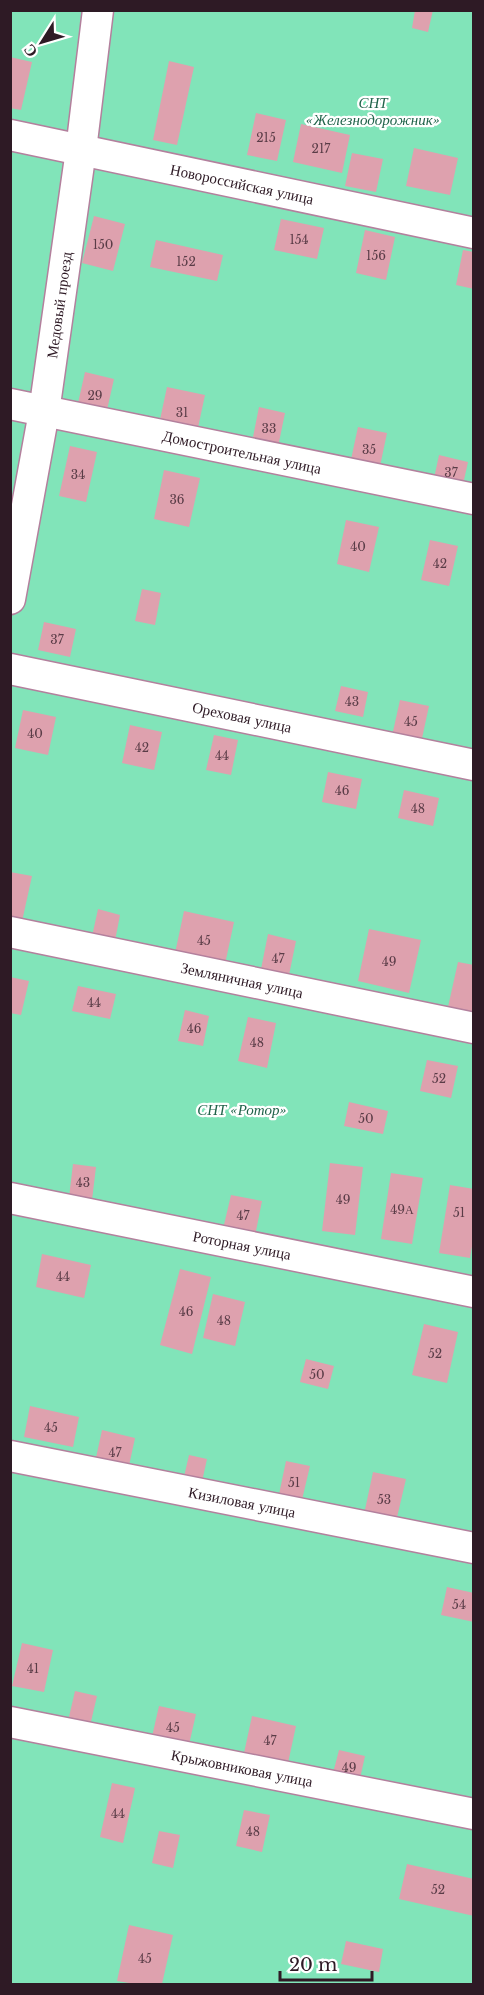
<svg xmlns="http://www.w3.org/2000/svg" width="484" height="1995" font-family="'Libre Baskerville',serif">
	<rect width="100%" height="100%" fill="#fad8ea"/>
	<rect fill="#81e4b9" x="11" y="11" width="462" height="1973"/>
	<g fill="#dea1ae">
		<polygon points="415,10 433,10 428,32 412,28"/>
		<polygon points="10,57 32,62 21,110 10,108"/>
		<polygon points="169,61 194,67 177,145 153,140"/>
		<polygon points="256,113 286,120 277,161 247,155"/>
		<polygon points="301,124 350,135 342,173 293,162"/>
		<polygon points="414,148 458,158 450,195 406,186"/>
		<polygon points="352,153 383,159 376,192 345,186"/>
		<polygon points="94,216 125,224 113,271 82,263"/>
		<polygon points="281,219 324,228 317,259 274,250"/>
		<polygon points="365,230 395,237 386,280 356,273"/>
		<polygon points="156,240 223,255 217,281 150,267"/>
		<polygon points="463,250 474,252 474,289 456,285"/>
		<polygon points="85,372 114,379 105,419 76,412"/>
		<polygon points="167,387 205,395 196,437 158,429"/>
		<polygon points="259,407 285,413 278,447 252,442"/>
		<polygon points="358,427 387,433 379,471 350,464"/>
		<polygon points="70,446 97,452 86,502 59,496"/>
		<polygon points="439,455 468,462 462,489 433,483"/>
		<polygon points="164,470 200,478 189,527 154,519"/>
		<polygon points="346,520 379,527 369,572 337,564"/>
		<polygon points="430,540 458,546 449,586 421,580"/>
		<polygon points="142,589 161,593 155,625 135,621"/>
		<polygon points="44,622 76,629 70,657 38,650"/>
		<polygon points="341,686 368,692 363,717 335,711"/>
		<polygon points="400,700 429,706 421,743 392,736"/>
		<polygon points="23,710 56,717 48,755 15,748"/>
		<polygon points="130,725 162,732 154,770 122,763"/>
		<polygon points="214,735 238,740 231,775 206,770"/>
		<polygon points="328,772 362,779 356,809 322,802"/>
		<polygon points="404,790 439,798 433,826 398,818"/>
		<polygon points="10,872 32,876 21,926 10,924"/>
		<polygon points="98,909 120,915 114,946 91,941"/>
		<polygon points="184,911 234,922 224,969 174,958"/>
		<polygon points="369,929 421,940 409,993 358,981"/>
		<polygon points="268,934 296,941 288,980 260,974"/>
		<polygon points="458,962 474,965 474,1013 448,1007"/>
		<polygon points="10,977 29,981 21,1015 10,1013"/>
		<polygon points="78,986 116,994 110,1019 72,1011"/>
		<polygon points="185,1010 209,1016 203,1046 178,1041"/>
		<polygon points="248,1017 276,1023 267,1068 238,1061"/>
		<polygon points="427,1060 458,1066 451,1098 420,1091"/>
		<polygon points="349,1102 388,1111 383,1134 344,1126"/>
		<polygon points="330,1163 363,1167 355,1235 322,1231"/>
		<polygon points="73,1164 96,1167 92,1200 69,1197"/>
		<polygon points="391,1173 423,1178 412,1244 381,1239"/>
		<polygon points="450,1185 474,1189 474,1235 470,1258 439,1253"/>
		<polygon points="231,1195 262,1201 255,1236 223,1229"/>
		<polygon points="42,1254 91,1265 84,1298 36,1287"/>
		<polygon points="180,1269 211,1277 192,1354 160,1345"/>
		<polygon points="213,1294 245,1302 235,1346 203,1338"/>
		<polygon points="424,1324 458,1332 447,1383 412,1375"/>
		<polygon points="306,1359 334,1366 328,1389 300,1382"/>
		<polygon points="30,1406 79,1417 73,1447 24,1437"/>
		<polygon points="102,1430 135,1438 127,1475 94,1467"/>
		<polygon points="189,1455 207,1459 201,1486 183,1481"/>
		<polygon points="286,1461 310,1466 301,1504 278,1499"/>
		<polygon points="373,1472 406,1479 395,1526 363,1519"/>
		<polygon points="447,1587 474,1593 474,1622 441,1615"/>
		<polygon points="22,1643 53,1650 44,1692 12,1686"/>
		<polygon points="75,1691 97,1696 90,1726 68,1721"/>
		<polygon points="159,1706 196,1714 188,1749 151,1741"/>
		<polygon points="252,1716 296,1726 288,1763 244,1753"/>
		<polygon points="339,1750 365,1756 359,1783 332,1777"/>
		<polygon points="112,1783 135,1788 123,1843 100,1837"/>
		<polygon points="244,1810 270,1815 262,1852 236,1846"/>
		<polygon points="159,1831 180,1835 173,1868 152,1863"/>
		<polygon points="407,1864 474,1879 474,1916 399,1899"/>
		<polygon points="129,1925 173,1935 162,1984 135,1984 117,1981"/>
		<polygon points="346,1941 383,1949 379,1972 341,1964"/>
	</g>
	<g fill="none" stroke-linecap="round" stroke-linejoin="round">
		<defs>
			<g id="street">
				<polyline points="10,135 474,233"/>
				<polyline points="10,404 474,499"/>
				<polyline points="10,599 44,412 81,150 98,10"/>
				<polyline points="10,669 474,765"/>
				<polyline points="10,932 474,1028"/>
				<polyline points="10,1198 474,1292"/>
				<polyline points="10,1456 474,1548"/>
				<polyline points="10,1722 474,1814"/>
			</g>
		</defs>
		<use href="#street" stroke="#b3809d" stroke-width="33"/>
		<use href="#street" stroke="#fff" stroke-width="30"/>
	</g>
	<g text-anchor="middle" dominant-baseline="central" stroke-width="4.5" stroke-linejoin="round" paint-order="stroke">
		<g font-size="12" fill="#5a3c47">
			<text x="266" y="137">215</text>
			<text x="321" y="148">217</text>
			<text x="299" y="239">154</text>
			<text x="103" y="244">150</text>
			<text x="376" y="255">156</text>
			<text x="186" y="261">152</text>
			<text x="95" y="395">29</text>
			<text x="182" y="412">31</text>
			<text x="269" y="428">33</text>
			<text x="369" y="449">35</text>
			<text x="451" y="472">37</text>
			<text x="78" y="474">34</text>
			<text x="177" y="499">36</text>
			<text x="358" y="546">40</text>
			<text x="440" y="563">42</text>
			<text x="57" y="639">37</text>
			<text x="352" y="701">43</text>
			<text x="411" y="721">45</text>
			<text x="35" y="733">40</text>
			<text x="142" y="747">42</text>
			<text x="222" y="755">44</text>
			<text x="342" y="790">46</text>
			<text x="418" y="808">48</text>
			<text x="204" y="940">45</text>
			<text x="278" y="958">47</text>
			<text x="389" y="961">49</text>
			<text x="94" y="1002">44</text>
			<text x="194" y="1028">46</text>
			<text x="257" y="1042">48</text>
			<text x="439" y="1078">52</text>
			<text x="366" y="1118">50</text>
			<text x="83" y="1182">43</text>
			<text x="343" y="1199">49</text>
			<text x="402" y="1209">49А</text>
			<text x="459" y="1212">51</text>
			<text x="243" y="1215">47</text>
			<text x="63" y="1276">44</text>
			<text x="186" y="1311">46</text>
			<text x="224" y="1320">48</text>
			<text x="435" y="1353">52</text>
			<text x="317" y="1374">50</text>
			<text x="51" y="1427">45</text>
			<text x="115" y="1452">47</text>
			<text x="294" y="1482">51</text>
			<text x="384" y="1499">53</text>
			<text x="459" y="1604">54</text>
			<text x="33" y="1668">41</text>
			<text x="173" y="1727">45</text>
			<text x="270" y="1740">47</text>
			<text x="349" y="1767">49</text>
			<text x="118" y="1813">44</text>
			<text x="253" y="1831">48</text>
			<text x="438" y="1889">52</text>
			<text x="145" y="1958">45</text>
		</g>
		<g font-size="15" font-style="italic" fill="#20634a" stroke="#fff">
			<text x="373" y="102">СНТ<tspan x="373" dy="17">«Железнодорожник»</tspan></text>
			<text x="242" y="1109">СНТ «Ротор»</text>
		</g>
		<g font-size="15" fill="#2e1a25" stroke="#fff">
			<text transform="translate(242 184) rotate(12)">Новороссийская улица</text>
			<text transform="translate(59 305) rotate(-82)">Медовый проезд</text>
			<text transform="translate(242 452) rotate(12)">Домостроительная улица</text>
			<text transform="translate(242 717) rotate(12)">Ореховая улица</text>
			<text transform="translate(242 980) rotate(12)">Земляничная улица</text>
			<text transform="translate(242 1245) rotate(11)">Роторная улица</text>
			<text transform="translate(242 1502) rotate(11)">Кизиловая улица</text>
			<text transform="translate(242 1768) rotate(11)">Крыжовниковая улица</text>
		</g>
	</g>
	<rect width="484" height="1995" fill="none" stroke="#2e1a25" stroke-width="24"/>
	<g transform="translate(42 42) rotate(233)" stroke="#ffffff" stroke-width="4.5" paint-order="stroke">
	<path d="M0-4.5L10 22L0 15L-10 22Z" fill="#2e1a25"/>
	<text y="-9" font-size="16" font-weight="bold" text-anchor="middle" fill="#2e1a25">С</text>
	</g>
	<path d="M280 1971v9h92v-9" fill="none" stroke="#2e1a25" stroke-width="3"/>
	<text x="289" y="1971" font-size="18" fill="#2e1a25" stroke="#ffffff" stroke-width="4.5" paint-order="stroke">20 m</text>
</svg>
